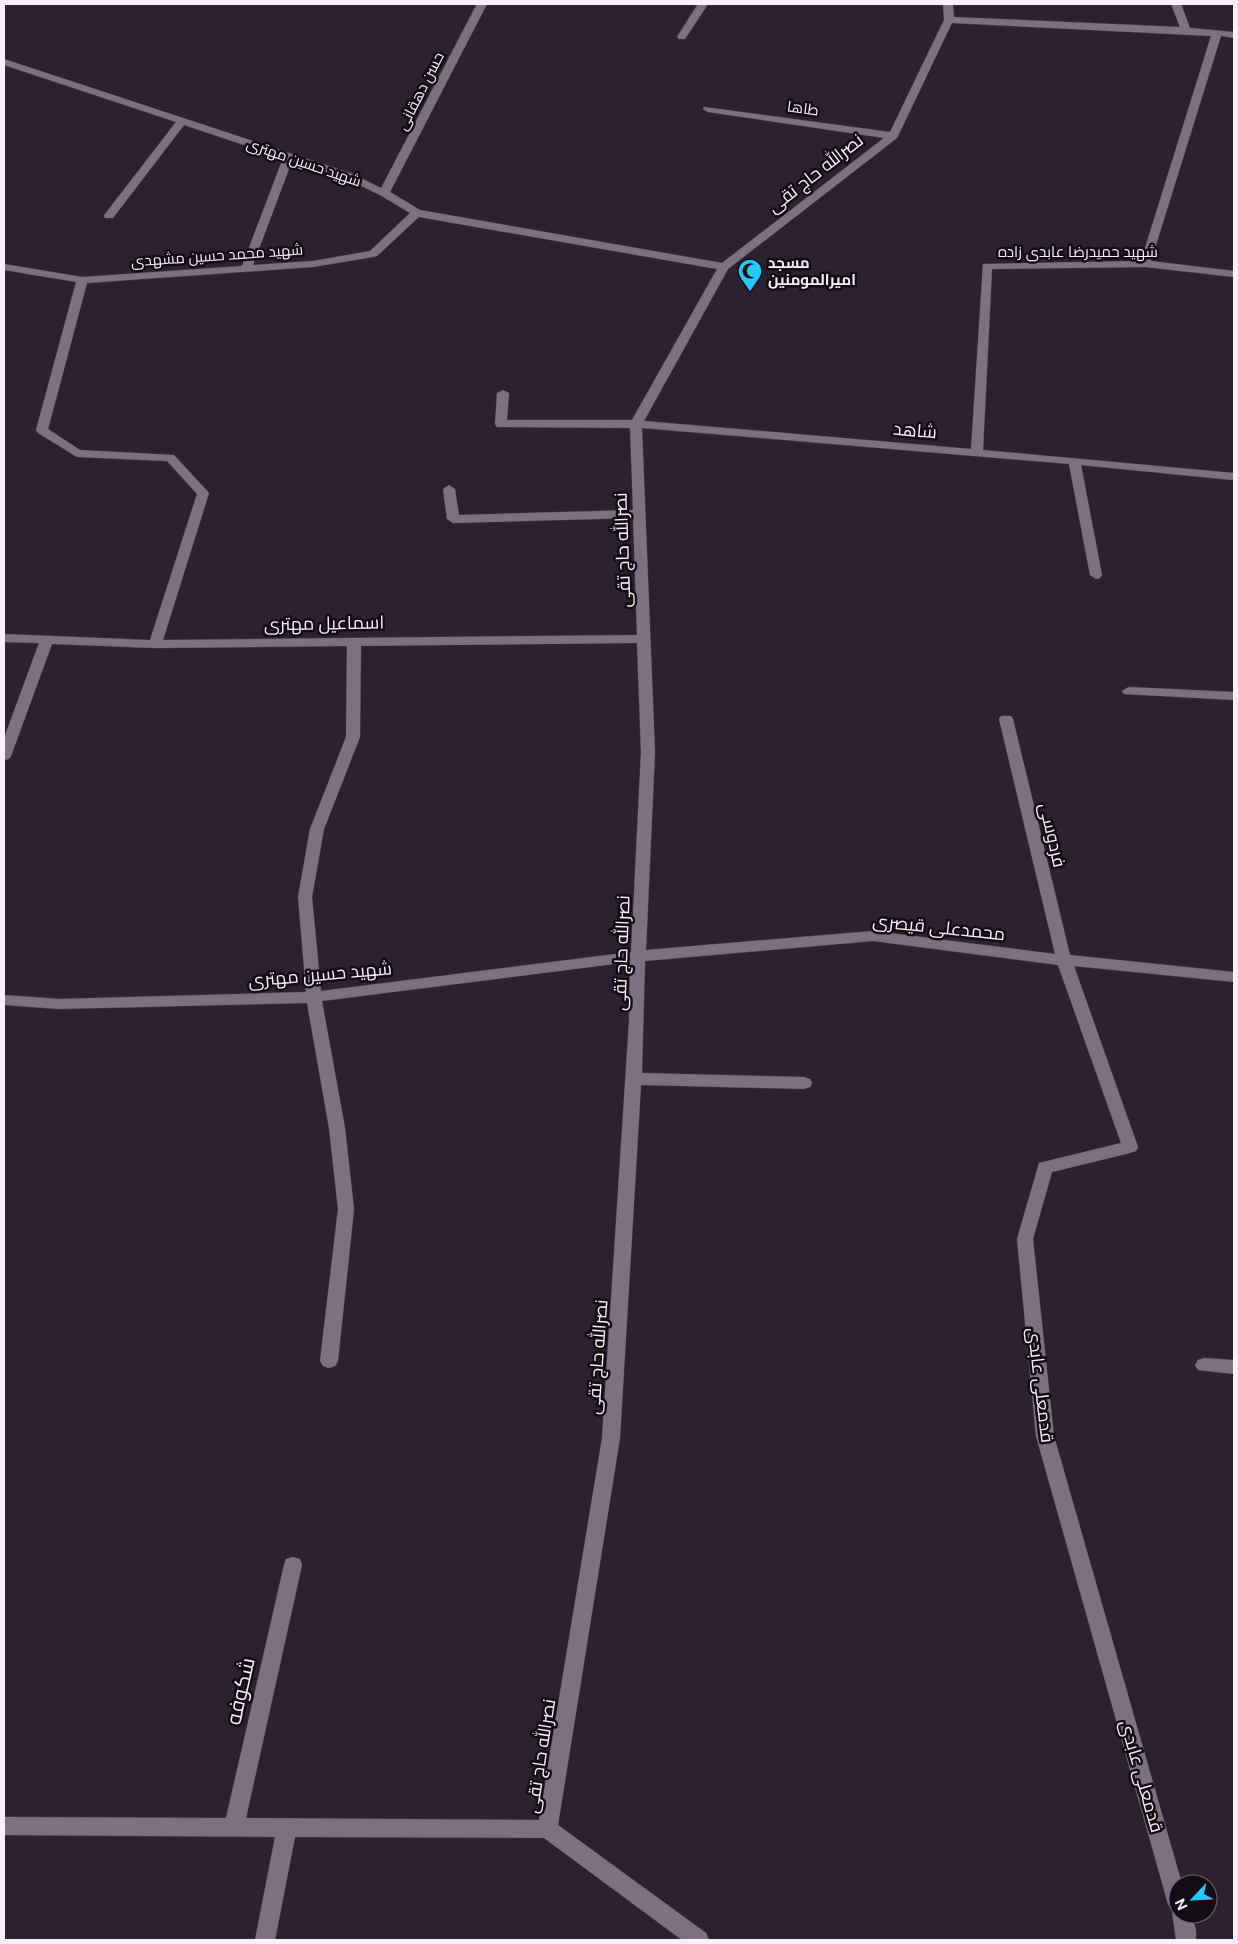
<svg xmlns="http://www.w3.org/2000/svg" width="1238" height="1944" font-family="'Public Sans',Cairo,sans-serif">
	<rect width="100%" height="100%" fill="#2c222f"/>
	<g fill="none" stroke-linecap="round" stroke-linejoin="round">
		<defs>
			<g id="street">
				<path d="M477 4H487L390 192 420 210 722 263 884 138 708 112 703 109 704 107 890 132 944 20 943 4H953L954 17 1180 27 1171 4H1181L1190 28 1234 32V38L1221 36 1151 261 1234 271V277L1145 267 992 269 983 450 1234 473V479L1232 480 1081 465 1102 575 1100 578 1096 579 1090 575 1069 464 642 428 655 752 646 950 873 931 1055 954 999 719 1001 716H1011L1013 719 1070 955 1234 972V982L1074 966 1138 1147 1136 1151 1130 1153 1052 1172 1033 1239 1054 1436 1182 1884H1178V1914H1191L1196 1930V1940H1176L1172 1911 1168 1904 1036 1436 1017 1239 1039 1163 1121 1143 1058 965 873 941 645 961 642 1073 804 1077 810 1079 812 1083 810 1087 804 1089 641 1085 620 1438 558 1825 706 1933 709 1940H682L544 1838 295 1837 275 1940H255L275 1837 4 1835V1817L226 1818 284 1565 286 1559 293 1557 300 1559 302 1565 246 1818 539 1820 602 1438 629 1021 630 962 322 1001 345 1128 354 1209 338 1361 335 1366 329 1368 323 1366 320 1361 338 1209 329 1128 307 1003 59 1009 4 1005V995L59 999 306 992 298 897 310 829 346 737 347 646 155 648 52 644 11 756 9 759 4 760V738L39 643 4 642V634L150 640 197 494 167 461 77 457 38 433 36 430 76 282 4 270V264L82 277 242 266 283 158 184 125 113 218H105L104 216 105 214 176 122 4 65V59L353 174 381 188ZM952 23 1211 36 1141 261 983 264 971 449 644 421 728 269 897 138ZM292 161 345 178 380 195 410 213 370 251 313 261 253 265ZM419 217 717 269 632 420H507L509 393 503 390 497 393 495 424 497 427 630 428 633 510 459 515 455 489 449 485 443 489 447 519 453 523 633 518 637 635 163 640 209 493 174 455 80 450 48 429 87 283 313 267 373 257 377 256ZM637 643 641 752 631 952 321 991 312 897 324 829 360 737 361 646Z"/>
				<polygon points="698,4 708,4 685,39 679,39 677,37"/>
				<polygon points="1129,687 1234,692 1234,700 1124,694 1122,691"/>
				<polygon points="1204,1358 1234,1360 1234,1374 1198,1370 1195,1365 1198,1360"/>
			</g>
		</defs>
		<use href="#street" stroke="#463e49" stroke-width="1"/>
		<use href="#street" fill="#7d7181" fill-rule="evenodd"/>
	</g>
	<defs>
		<symbol id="mosque-pin" viewBox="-11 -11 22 30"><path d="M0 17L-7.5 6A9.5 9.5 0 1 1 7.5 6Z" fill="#21c9fd" stroke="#120d13"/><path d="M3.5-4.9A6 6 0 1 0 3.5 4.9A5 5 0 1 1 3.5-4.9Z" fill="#111"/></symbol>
	</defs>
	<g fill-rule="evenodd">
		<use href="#mosque-pin" x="736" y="257" width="28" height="38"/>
	</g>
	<g text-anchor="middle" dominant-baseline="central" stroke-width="5" stroke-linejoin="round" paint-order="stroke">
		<g font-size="15" fill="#f8f1fa" stroke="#120d13">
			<text transform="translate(420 91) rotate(-63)">حسن دهقانی</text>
			<text transform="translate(803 108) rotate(8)">طاها</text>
			<text transform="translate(304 162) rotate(19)">شهید حسین مهتری</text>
			<text x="1078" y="251">شهید حمیدرضا عابدی زاده</text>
			<text transform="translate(217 255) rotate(-4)">شهید محمد حسین مشهدی</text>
		</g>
		<g font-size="15" font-weight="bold" fill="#f8f1fa" stroke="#120d13" text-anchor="start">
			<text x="768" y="262">مسجد<tspan x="768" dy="17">امیرالمومنین</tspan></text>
		</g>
		<g font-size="18" fill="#f8f1fa" stroke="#120d13">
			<text transform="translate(815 173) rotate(-38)">نصرالله حاج تقی</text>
			<text transform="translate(915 430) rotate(5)">شاهد</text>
			<text transform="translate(622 550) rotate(-92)">نصرالله حاج تقی</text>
			<text transform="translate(324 623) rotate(-1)">اسماعیل مهتری</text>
			<text transform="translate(1053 835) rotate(77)">فردوسی</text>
			<text transform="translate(939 927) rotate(6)">محمدعلی قیصری</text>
			<text transform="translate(621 953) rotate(-88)">نصرالله حاج تقی</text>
			<text transform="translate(320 974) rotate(-5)">شهید حسین مهتری</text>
			<text transform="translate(597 1357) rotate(-86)">نصرالله حاج تقی</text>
			<text transform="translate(1041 1385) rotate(83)">قدمعلی عابدی</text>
			<text transform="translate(540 1756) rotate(-81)">نصرالله حاج تقی</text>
			<text transform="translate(1142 1776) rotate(74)">قدمعلی عابدی</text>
		</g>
		<g font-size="21" fill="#f8f1fa" stroke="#120d13">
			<text transform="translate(240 1691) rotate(-77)">شکوفه</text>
		</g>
	</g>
	<rect width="1238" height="1944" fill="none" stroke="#f8f1fa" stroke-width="10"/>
	<g transform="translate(1193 1899) rotate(245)"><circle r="24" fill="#120d13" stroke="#6e686f"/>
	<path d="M0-4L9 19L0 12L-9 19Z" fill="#21c9fd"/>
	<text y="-8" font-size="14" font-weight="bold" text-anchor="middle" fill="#f8f1fa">N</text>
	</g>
</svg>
